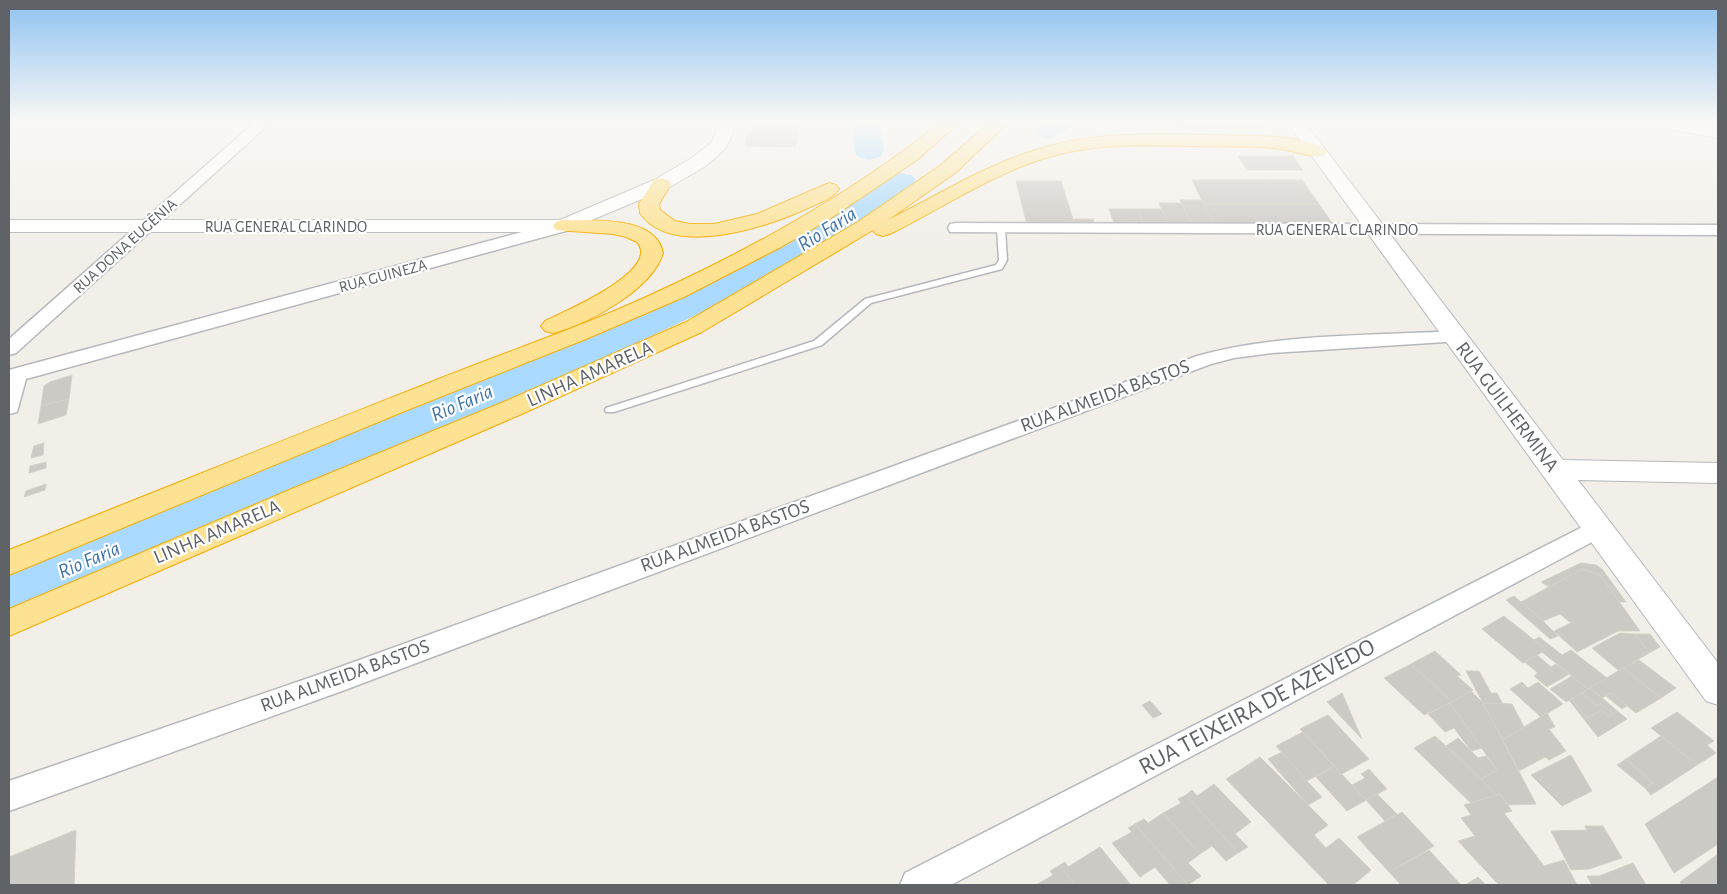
<svg xmlns="http://www.w3.org/2000/svg" width="1727" height="894" font-family="'Alegreya Sans',sans-serif">
	<rect width="100%" height="100%" fill="#f1efe8"/>
	<g fill="none" stroke-linecap="round" stroke-linejoin="round">
		<g fill="#aadaff" fill-rule="evenodd">
			<polygon points="852,123 880,123 884,151 880,157 869,160 858,157 854,151"/>
			<polygon points="1070,123 1067,131 1048,139 1038,136 1034,130 1039,123"/>
			<polygon points="901,173 912,175 917,182 912,189 810,254 711,308 615,353 28,609 9,615 9,572 587,337 685,292 786,240 890,175"/>
		</g>
	</g>
	<g fill="#cccac5" stroke="#d6d1c6">
		<polygon points="751,123 799,123 798,127 751,126"/>
		<polygon points="1180,123 1261,123 1265,129 1182,129"/>
		<polygon points="751,126 798,127 797,137 747,137"/>
		<polygon points="747,137 797,137 795,147 745,146"/>
		<polygon points="1238,156 1293,156 1303,170 1247,170"/>
		<polygon points="1192,180 1302,180 1319,204 1204,204"/>
		<polygon points="1016,181 1061,181 1076,229 1028,229"/>
		<polygon points="1180,200 1202,200 1216,226 1193,226"/>
		<polygon points="1159,203 1181,203 1193,226 1169,226"/>
		<polygon points="1204,204 1319,204 1335,227 1216,226"/>
		<polygon points="1109,209 1137,209 1145,226 1115,226"/>
		<polygon points="1137,209 1162,209 1169,226 1145,226"/>
		<polygon points="1073,219 1093,219 1096,229 1076,229"/>
		<polygon points="72,375 69,399 41,406 44,386 50,382"/>
		<polygon points="69,399 66,415 38,424 41,406"/>
		<polygon points="44,443 43,455 31,458 34,446"/>
		<polygon points="46,462 46,468 29,473 30,466"/>
		<polygon points="46,484 45,490 24,497 26,491"/>
		<polygon points="1581,563 1596,565 1602,569 1626,602 1619,602 1600,575 1582,569 1549,587 1541,582"/>
		<polygon points="1582,569 1600,575 1640,631 1618,631 1577,652 1554,631 1571,623 1560,614 1543,621 1521,602"/>
		<polygon points="1514,596 1543,621 1558,636 1550,639 1506,600"/>
		<polygon points="1504,616 1534,640 1546,650 1523,663 1482,629"/>
		<polygon points="1620,633 1635,634 1649,653 1619,671 1592,648"/>
		<polygon points="1635,634 1650,634 1660,647 1649,653"/>
		<polygon points="1539,637 1562,655 1571,650 1607,678 1588,689 1542,652 1546,650 1534,640"/>
		<polygon points="1435,651 1461,675 1457,676 1473,690 1452,702 1411,664"/>
		<polygon points="1537,655 1551,667 1556,664 1569,674 1547,687 1534,676 1538,673 1525,662"/>
		<polygon points="1639,660 1676,688 1661,698 1623,668"/>
		<polygon points="1411,664 1452,702 1424,715 1384,678"/>
		<polygon points="1623,668 1661,698 1636,713 1611,693 1602,698 1590,688"/>
		<polygon points="1466,671 1479,671 1491,693 1497,693 1503,704 1483,703"/>
		<polygon points="1572,676 1588,689 1566,702 1550,689"/>
		<polygon points="1522,682 1528,688 1538,682 1563,704 1541,717 1510,689"/>
		<polygon points="1590,688 1627,719 1598,737 1569,700 1572,699 1587,718 1602,710 1609,717 1614,714 1601,704 1597,706 1582,693"/>
		<polygon points="1471,691 1483,703 1536,804 1508,805 1500,794 1497,795 1481,779 1497,770 1450,703"/>
		<polygon points="1342,693 1362,739 1327,702"/>
		<polygon points="1582,693 1597,706 1601,704 1614,714 1609,717 1602,710 1587,718 1572,699"/>
		<polygon points="1611,693 1627,706 1622,709 1606,696"/>
		<polygon points="1150,701 1162,714 1153,718 1142,705"/>
		<polygon points="1450,703 1482,748 1471,751 1454,728 1445,732 1428,714"/>
		<polygon points="1483,703 1512,704 1524,727 1503,740"/>
		<polygon points="1677,712 1714,741 1707,745 1716,753 1697,765 1651,728"/>
		<polygon points="1547,713 1555,727 1549,729 1566,751 1549,760 1545,757 1519,771 1503,740"/>
		<polygon points="1328,715 1369,759 1342,774 1300,729"/>
		<polygon points="1303,732 1334,766 1307,781 1276,746"/>
		<polygon points="1435,736 1481,779 1497,795 1471,803 1414,748"/>
		<polygon points="1661,736 1697,765 1651,795 1645,788 1653,783 1626,759"/>
		<polygon points="1458,738 1478,758 1486,756 1497,770 1481,779 1446,746"/>
		<polygon points="1282,752 1307,781 1322,797 1308,805 1268,759"/>
		<polygon points="1571,755 1592,791 1562,806 1531,775"/>
		<polygon points="1260,757 1328,825 1314,835 1326,848 1339,838 1371,870 1353,885 1329,885 1226,779"/>
		<polygon points="1626,759 1653,783 1645,788 1617,765"/>
		<polygon points="1334,766 1366,800 1347,811 1316,777"/>
		<polygon points="1369,769 1387,789 1366,800 1352,785 1365,778 1361,774"/>
		<polygon points="1718,777 1718,833 1716,834 1718,836 1718,844 1674,873 1645,824"/>
		<polygon points="1214,784 1251,822 1235,834 1248,847 1238,853 1186,795 1192,790 1197,796"/>
		<polygon points="1377,794 1397,814 1385,821 1366,800"/>
		<polygon points="1500,794 1512,811 1504,813 1544,866 1564,860 1577,885 1499,885 1458,841 1475,836 1461,818 1471,815 1464,805"/>
		<polygon points="1186,795 1238,853 1226,861 1212,846 1200,854 1163,813 1181,803 1178,799"/>
		<polygon points="1402,812 1434,846 1389,872 1357,837"/>
		<polygon points="1163,813 1200,854 1188,863 1201,876 1188,885 1135,824 1144,819 1148,823"/>
		<polygon points="1135,824 1188,885 1170,885 1155,867 1140,877 1112,843 1132,832 1128,828"/>
		<polygon points="1585,826 1603,826 1622,858 1589,869 1571,870 1551,831 1587,830"/>
		<polygon points="76,830 74,885 9,885 9,857"/>
		<polygon points="1100,847 1131,885 1075,885 1060,865 1065,862 1068,867"/>
		<polygon points="1429,850 1461,885 1401,885 1389,872"/>
		<polygon points="1718,854 1718,885 1682,885 1680,882"/>
		<polygon points="1633,863 1646,885 1592,885 1587,876 1599,876"/>
		<polygon points="1060,865 1075,885 1036,885 1053,875 1050,871"/>
		<polygon points="1478,877 1486,885 1465,885"/>
	</g>
	<g fill="none" stroke-linecap="round" stroke-linejoin="round">
		<defs>
			<polygon id="service" points="1001,226 1005,229 1007,260 1002,269 871,303 822,345 614,412 606,412 605,410 606,408 814,341 865,299 996,265 999,260 997,229"/>
			<g id="minor">
				<polygon points="254,123 270,123 16,353 9,355 9,339"/>
				<polygon points="563,221 569,222 571,226 569,230 26,379 17,412 9,414 9,370"/>
				<polygon points="956,223 1718,225 1718,235 950,232 948,228 950,224"/>
				<path d="M1455 331 1462 333 1465 337 1462 341 1272 353 1234 358 1211 364 342 691 9 811V781L329 671 1197 356C1279 333 1370 336 1455 331Z"/>
				<polygon points="1598,519 1607,522 1610,528 1607,534 951,885 900,885 905,873"/>
			</g>
			<g id="tertiary">
				<polygon points="719,123 737,123 726,148 706,166 668,188 563,232 9,232 9,220 560,220 654,180 692,158 712,142"/>
				<polygon points="1288,123 1305,123 1563,460 1718,463 1718,483 1578,480 1718,663 1718,705 1706,701"/>
				<polygon points="1655,123 1694,123 1718,128 1718,138 1663,128"/>
			</g>
			<g id="motorway">
				<path d="M940 123H959L917 160 828 220 781 247 684 297 586 339 405 411 9 575V550C148 495 287 438 426 384 490 358 555 336 619 309 733 259 842 201 940 123Z"/>
				<path d="M989 123H1008L955 173 888 220C938 195 985 165 1039 149 1106 128 1178 135 1247 136 1264 136 1317 137 1327 152L1324 156C1311 159 1294 150 1280 149 1252 145 1222 147 1193 146 1152 145 1110 144 1069 152 1005 165 948 205 890 234L883 236 876 234 873 230 702 332 524 413 9 636V609L294 488 506 401 686 322 858 222 941 165Z"/>
				<path d="M661 178 668 180 671 184 659 204 660 210 675 221 690 224H714L757 214 829 183 836 185 839 189C832 199 816 204 806 209 766 227 672 259 640 213L639 204 654 180Z"/>
				<path d="M563 220C592 221 656 215 663 253 653 289 587 325 553 333L545 331 541 326 545 321C563 312 662 271 637 242L626 237 613 234 556 230 553 226 556 222Z"/>
			</g>
		</defs>
		<use href="#service" stroke="#b5b8bc" stroke-width="3"/>
		<use href="#minor" stroke="#b5b8bc" stroke-width="3"/>
		<use href="#tertiary" stroke="#b5b8bc" stroke-width="2"/>
		<use href="#motorway" stroke="#f9ab00" stroke-width="2"/>
		<use href="#service" fill="#fff" fill-rule="evenodd"/>
		<use href="#minor" fill="#fff" fill-rule="evenodd"/>
		<use href="#tertiary" fill="#fff" fill-rule="evenodd"/>
		<use href="#motorway" fill="#fde293" fill-rule="evenodd"/>
	</g>
	<linearGradient id="sky" x2="0" y2="1"><stop stop-color="#8fc3f1"/><stop offset="0.49" stop-color="#f9f8f5"/><stop offset="1" stop-color="#f9f8f5" stop-opacity="0"/></linearGradient>
	<rect width="1727" height="249" fill="url(#sky)"/>
	<g text-anchor="middle" dominant-baseline="central" stroke-width="4.5" stroke-linejoin="round" paint-order="stroke">
		<g font-size="16" fill="#5f6368" stroke="#fff">
			<text x="286" y="227">RUA GENERAL CLARINDO</text>
			<text x="1337" y="230">RUA GENERAL CLARINDO</text>
			<text transform="translate(125 246) rotate(-42)">RUA DONA EUGÊNIA</text>
			<text transform="translate(383 276) rotate(-15)">RUA GUINEZA</text>
		</g>
		<g font-size="20" fill="#5f6368" stroke="#fff">
			<text transform="translate(590 374) rotate(-24)">LINHA AMARELA</text>
			<text transform="translate(1105 396) rotate(-20)">RUA ALMEIDA BASTOS</text>
			<text transform="translate(1507 407) rotate(53)">RUA GUILHERMINA</text>
			<text transform="translate(217 532) rotate(-23)">LINHA AMARELA</text>
			<text transform="translate(725 536) rotate(-20)">RUA ALMEIDA BASTOS</text>
			<text transform="translate(345 676) rotate(-20)">RUA ALMEIDA BASTOS</text>
		</g>
		<g font-size="21" font-style="italic" fill="#4174aa" stroke="#fff">
			<text transform="translate(827 229) rotate(-32)">Rio Faria</text>
			<text transform="translate(462 403) rotate(-23)">Rio Faria</text>
			<text transform="translate(89 560) rotate(-23)">Rio Faria</text>
		</g>
		<g font-size="24" fill="#5f6368" stroke="#fff">
			<text transform="translate(1257 707) rotate(-28)">RUA TEIXEIRA DE AZEVEDO</text>
		</g>
	</g>
	<rect width="1727" height="894" fill="none" stroke="#5f6368" stroke-width="20"/>
</svg>
